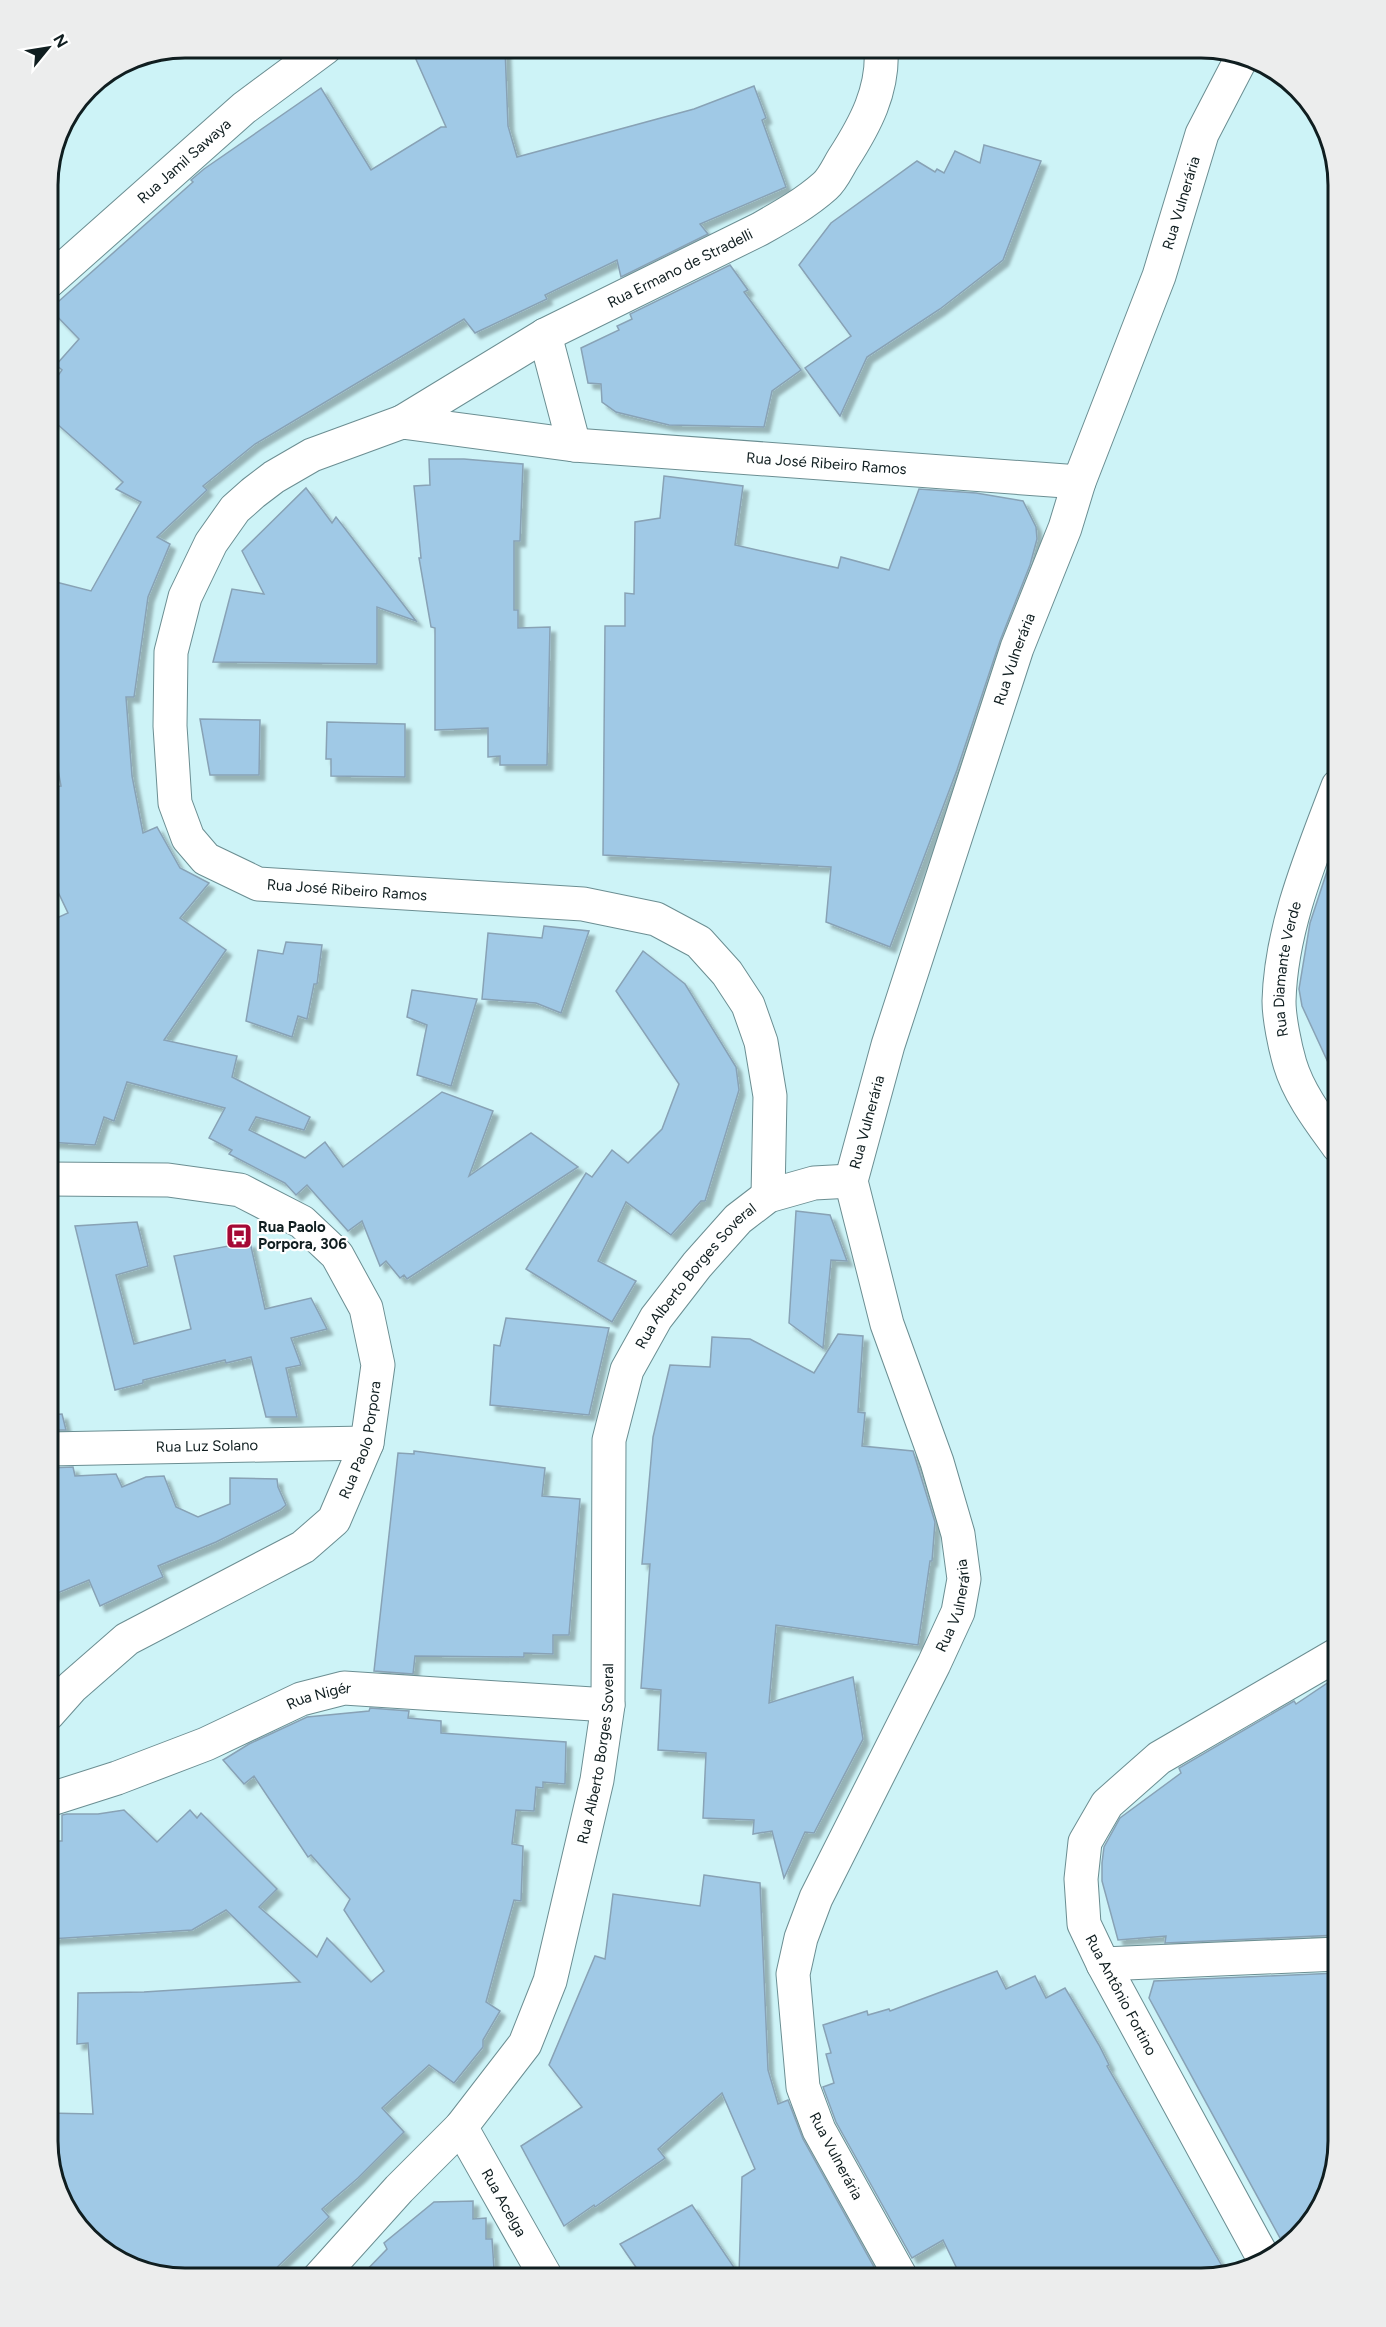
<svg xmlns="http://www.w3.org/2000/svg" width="1386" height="2327" font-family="Figtree,sans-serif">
	<defs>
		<filter id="shadow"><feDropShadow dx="5.5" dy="5.5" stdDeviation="1.5" flood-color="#0004"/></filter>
	</defs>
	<rect width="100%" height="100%" fill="#cdf3f7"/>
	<g fill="#a0c9e6" stroke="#88a2b5" stroke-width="1.5" filter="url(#shadow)">
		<polygon points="411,48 505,48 508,126 517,157 694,109 754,86 766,118 762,120 786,187 700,224 708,234 621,277 617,260 545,295 547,299 475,333 464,319 255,444 203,486 207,490 157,537 170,544 148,597 134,697 126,697 132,776 143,833 157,827 180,868 209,883 180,918 226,950 164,1040 237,1056 232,1077 310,1117 304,1130 256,1117 249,1130 305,1158 325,1142 343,1167 442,1092 493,1111 469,1176 531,1133 578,1167 407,1279 404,1275 400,1278 386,1261 380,1266 362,1221 348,1231 307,1185 296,1195 285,1183 229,1154 232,1150 209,1138 225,1108 127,1082 114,1121 104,1117 95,1145 48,1142 48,922 68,913 48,871 48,787 61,786 52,737 48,690 48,580 91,591 141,502 116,489 123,482 48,416 48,390 62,370 56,365 79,339 50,309 193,182 191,180 204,169 321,88 371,170 441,127 446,127"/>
		<polygon points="984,145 1041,161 1003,260 940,309 867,357 840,416 805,368 851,336 799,265 831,223 917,161 935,172 937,169 944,173 955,151 980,163"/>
		<polygon points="730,265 748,290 744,292 801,370 772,391 764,427 669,425 616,412 602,402 601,384 588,383 581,348 619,330 617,326 632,319 630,314"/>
		<polygon points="429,459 464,459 523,464 520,541 514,541 514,610 518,610 518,628 550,627 547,765 500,765 500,756 488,757 488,728 435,730 435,628 431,627 419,558 421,558 414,486 430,485"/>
		<polygon points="664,476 743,486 735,545 838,568 841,557 889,570 919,489 976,493 1023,501 1036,527 1037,539 1030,565 1000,641 957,770 890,947 826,922 831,867 603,855 605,626 625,626 625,593 634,594 635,522 660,518"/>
		<polygon points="306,488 332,523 336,517 416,621 377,607 377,664 213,662 232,589 264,594 242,551"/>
		<polygon points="200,719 260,720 259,775 210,775"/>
		<polygon points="327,722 405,724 405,777 331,776 331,759 326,759"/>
		<polygon points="1334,850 1338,851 1338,1084 1302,1006 1299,989 1310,923"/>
		<polygon points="544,926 589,931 561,1013 536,1003 482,999 488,933 542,938"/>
		<polygon points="286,942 322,945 317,984 314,984 307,1019 298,1016 292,1037 246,1021 258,950 283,954"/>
		<polygon points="643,951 685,984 736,1067 739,1090 705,1201 701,1201 671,1235 626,1202 598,1261 636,1281 612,1322 526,1269 586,1173 592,1177 612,1150 628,1163 662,1129 679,1084 616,991"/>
		<polygon points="412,990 477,999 451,1086 417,1075 427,1025 407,1017"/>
		<polygon points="796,1211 830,1215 847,1261 831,1260 823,1348 789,1323"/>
		<polygon points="137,1222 148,1266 116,1275 134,1344 191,1329 174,1256 250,1242 265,1309 311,1298 327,1329 291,1338 301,1365 286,1368 297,1417 266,1417 251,1357 226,1363 225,1360 143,1380 143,1383 115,1390 75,1226"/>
		<polygon points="506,1318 609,1328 589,1415 490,1405 494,1345 500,1346"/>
		<polygon points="838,1334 863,1336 858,1412 865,1413 862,1446 913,1451 935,1522 932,1561 930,1561 918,1645 776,1625 769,1703 853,1677 863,1739 814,1833 805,1832 784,1878 772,1831 753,1834 754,1820 703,1818 706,1753 658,1750 661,1690 641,1688 650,1564 642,1564 653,1437 670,1365 710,1367 712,1337 750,1339 814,1373"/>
		<polygon points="62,1414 66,1430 48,1430 48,1415"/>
		<polygon points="414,1451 545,1468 542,1496 580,1499 569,1635 553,1635 553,1654 524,1653 524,1657 415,1656 413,1674 374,1671 398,1453 414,1454"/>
		<polygon points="73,1467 75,1476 116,1474 122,1487 146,1477 164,1476 176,1507 198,1517 230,1504 230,1478 277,1479 278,1487 286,1505 280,1510 216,1542 158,1566 163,1577 100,1606 89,1580 48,1597 48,1468"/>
		<polygon points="1338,1676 1338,1935 1165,1943 1166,1936 1118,1940 1102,1881 1102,1863 1104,1847 1120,1818 1181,1773 1179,1768 1294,1701 1296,1704"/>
		<polygon points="370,1708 409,1711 408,1718 441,1721 441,1733 566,1742 565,1784 543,1782 543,1788 536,1787 534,1811 516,1810 512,1844 523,1846 521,1901 514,1900 486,2002 500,2011 483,2040 483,2047 454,2083 429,2065 382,2108 404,2132 358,2178 322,2209 329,2217 265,2279 177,2279 109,2256 62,2202 48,2142 48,2113 93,2114 88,2043 77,2044 78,1993 144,1992 300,1982 226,1910 192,1930 50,1939 48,1841 62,1841 62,1815 67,1814 98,1814 124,1810 157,1842 190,1810 197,1818 201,1813 277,1889 259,1907 317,1957 327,1938 371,1982 384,1971 344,1910 350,1899 311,1855 308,1857 254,1776 244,1784 223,1760 249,1744 307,1717 369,1711"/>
		<polygon points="704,1875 760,1883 768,2070 778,2104 788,2100 803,2139 879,2276 873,2279 644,2279 620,2244 692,2205 739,2275 742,2177 755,2169 722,2093 658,2149 665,2158 595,2207 594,2205 564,2226 521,2146 582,2107 549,2065 595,1956 605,1959 613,1894 700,1906"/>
		<polygon points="997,1971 1006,1989 1035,1976 1046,1998 1065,1988 1099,2045 1109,2065 1107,2066 1226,2273 1201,2279 962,2279 943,2240 912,2258 836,2122 823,2087 834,2083 826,2054 831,2053 823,2025 867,2011 868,2015 889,2009 890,2011"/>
		<polygon points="1338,1973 1338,2142 1315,2218 1292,2238 1289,2232 1280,2238 1149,1998 1154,1981"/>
		<polygon points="473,2201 473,2219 486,2218 486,2239 492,2239 494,2269 436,2271 436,2279 358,2279 387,2249 384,2243 434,2202"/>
	</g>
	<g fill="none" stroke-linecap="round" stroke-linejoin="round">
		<defs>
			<g id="minor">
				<path id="s1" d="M48 282 244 108 325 48"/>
				<polyline points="545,335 574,445"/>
				<path id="s2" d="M402 422 545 335 760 229C783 216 806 203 825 186 833 179 838 167 843 159 865 125 884 90 881 48"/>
				<path id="s3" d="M1338 1146C1320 1121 1299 1094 1290 1064 1285 1047 1279 1018 1279 1001 1281 927 1312 855 1338 786"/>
				<path id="s4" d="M768 1196 770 1096 761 1042 748 1005 727 973 699 942 656 919 583 904 258 884 206 859 188 838 175 803 170 726 171 652 185 597 211 543 235 509 253 493 274 477 312 455 402 422 574 445 1079 482"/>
				<path id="s5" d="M48 1449 367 1443"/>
				<path id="s6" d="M48 1714 72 1687 127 1639 303 1547 334 1520 367 1443 378 1365 366 1308 337 1255 302 1222 240 1190 168 1180 48 1179"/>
				<path id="s7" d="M48 1800 117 1778 206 1744 301 1699 344 1688 608 1705"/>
				<polyline points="1103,1964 1338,1954"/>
				<path id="s8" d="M461 2127 547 2279"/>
				<polyline points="1265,2261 1103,1964 1084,1924 1081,1879 1085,1842 1107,1804 1159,1758 1338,1654"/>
				<path id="s9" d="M318 2279 399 2189 461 2127 525 2044 550 1981 597 1780 608 1705 609 1440 627 1370 656 1318 697 1265 738 1219 768 1196 814 1183 851 1181"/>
				<path id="s10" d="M902 2279 819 2130 803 2087 793 1974 801 1938 816 1898 934 1664 958 1612 964 1579 958 1534 937 1462 887 1324 851 1181 888 1045 1017 648 1065 528 1079 482 1159 276 1202 134 1241 59"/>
			</g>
		</defs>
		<use href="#minor" stroke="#6b8e92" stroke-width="35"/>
		<use href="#minor" stroke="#fff" stroke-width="33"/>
	</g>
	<defs>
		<symbol id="bus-square" viewBox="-11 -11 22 22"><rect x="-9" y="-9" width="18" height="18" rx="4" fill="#a50935" stroke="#fff"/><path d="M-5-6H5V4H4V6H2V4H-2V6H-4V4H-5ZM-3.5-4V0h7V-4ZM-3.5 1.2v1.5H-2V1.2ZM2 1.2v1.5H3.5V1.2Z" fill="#fff"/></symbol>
	</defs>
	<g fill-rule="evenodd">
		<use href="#bus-square" x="224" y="1221" width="30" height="30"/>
	</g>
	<g text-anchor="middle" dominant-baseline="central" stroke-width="4.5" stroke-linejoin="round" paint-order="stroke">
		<g font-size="15" fill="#101e20" stroke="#fff">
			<text stroke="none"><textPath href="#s1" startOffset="182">Rua Jamil Sawaya</textPath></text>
			<text stroke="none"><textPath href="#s10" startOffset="2210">Rua Vulnerária</textPath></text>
			<text stroke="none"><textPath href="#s2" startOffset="318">Rua Ermano de Stradelli</textPath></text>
			<text stroke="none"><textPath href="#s4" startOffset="1772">Rua José Ribeiro Ramos</textPath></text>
			<text stroke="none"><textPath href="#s10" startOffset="1724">Rua Vulnerária</textPath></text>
			<text transform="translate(347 890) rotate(4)">Rua José Ribeiro Ramos</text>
			<text stroke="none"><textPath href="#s3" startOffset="192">Rua Diamante Verde</textPath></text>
			<text stroke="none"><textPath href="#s10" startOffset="1238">Rua Vulnerária</textPath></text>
			<text stroke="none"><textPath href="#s9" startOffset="1118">Rua Alberto Borges Soveral</textPath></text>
			<text stroke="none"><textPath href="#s6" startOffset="434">Rua Paolo Porpora</textPath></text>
			<text stroke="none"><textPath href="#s5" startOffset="159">Rua Luz Solano</textPath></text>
			<text stroke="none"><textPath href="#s10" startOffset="734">Rua Vulnerária</textPath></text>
			<text stroke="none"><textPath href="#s7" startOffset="291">Rua Nigér</textPath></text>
			<text stroke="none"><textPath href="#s9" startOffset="614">Rua Alberto Borges Soveral</textPath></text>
			<text transform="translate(1121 1995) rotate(62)">Rua Antônio Fortino</text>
			<text transform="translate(836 2156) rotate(62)">Rua Vulnerária</text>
			<text stroke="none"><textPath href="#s8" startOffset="87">Rua Acelga</textPath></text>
		</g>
		<g font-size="15" font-weight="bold" fill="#101e20" stroke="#fff" text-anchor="start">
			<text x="258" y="1227">Rua Paolo<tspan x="258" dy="17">Porpora, 306</tspan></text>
		</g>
	</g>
	<path d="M0 0H1386V2327H0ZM185 58H1201A127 127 0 0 1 1328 185V2141A127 127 0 0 1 1201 2268H185A127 127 0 0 1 58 2141V185A127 127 0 0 1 185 58Z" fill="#eceded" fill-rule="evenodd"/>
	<path fill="none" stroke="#101e20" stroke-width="3" d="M185 58H1201A127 127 0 0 1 1328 185V2141A127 127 0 0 1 1201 2268H185A127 127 0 0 1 58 2141V185A127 127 0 0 1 185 58Z"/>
	<g transform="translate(48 48) rotate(60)" stroke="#ffffff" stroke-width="4.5" paint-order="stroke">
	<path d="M0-4.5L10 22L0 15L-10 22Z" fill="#101e20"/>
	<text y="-9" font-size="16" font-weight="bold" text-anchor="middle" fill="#101e20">N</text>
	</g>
</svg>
